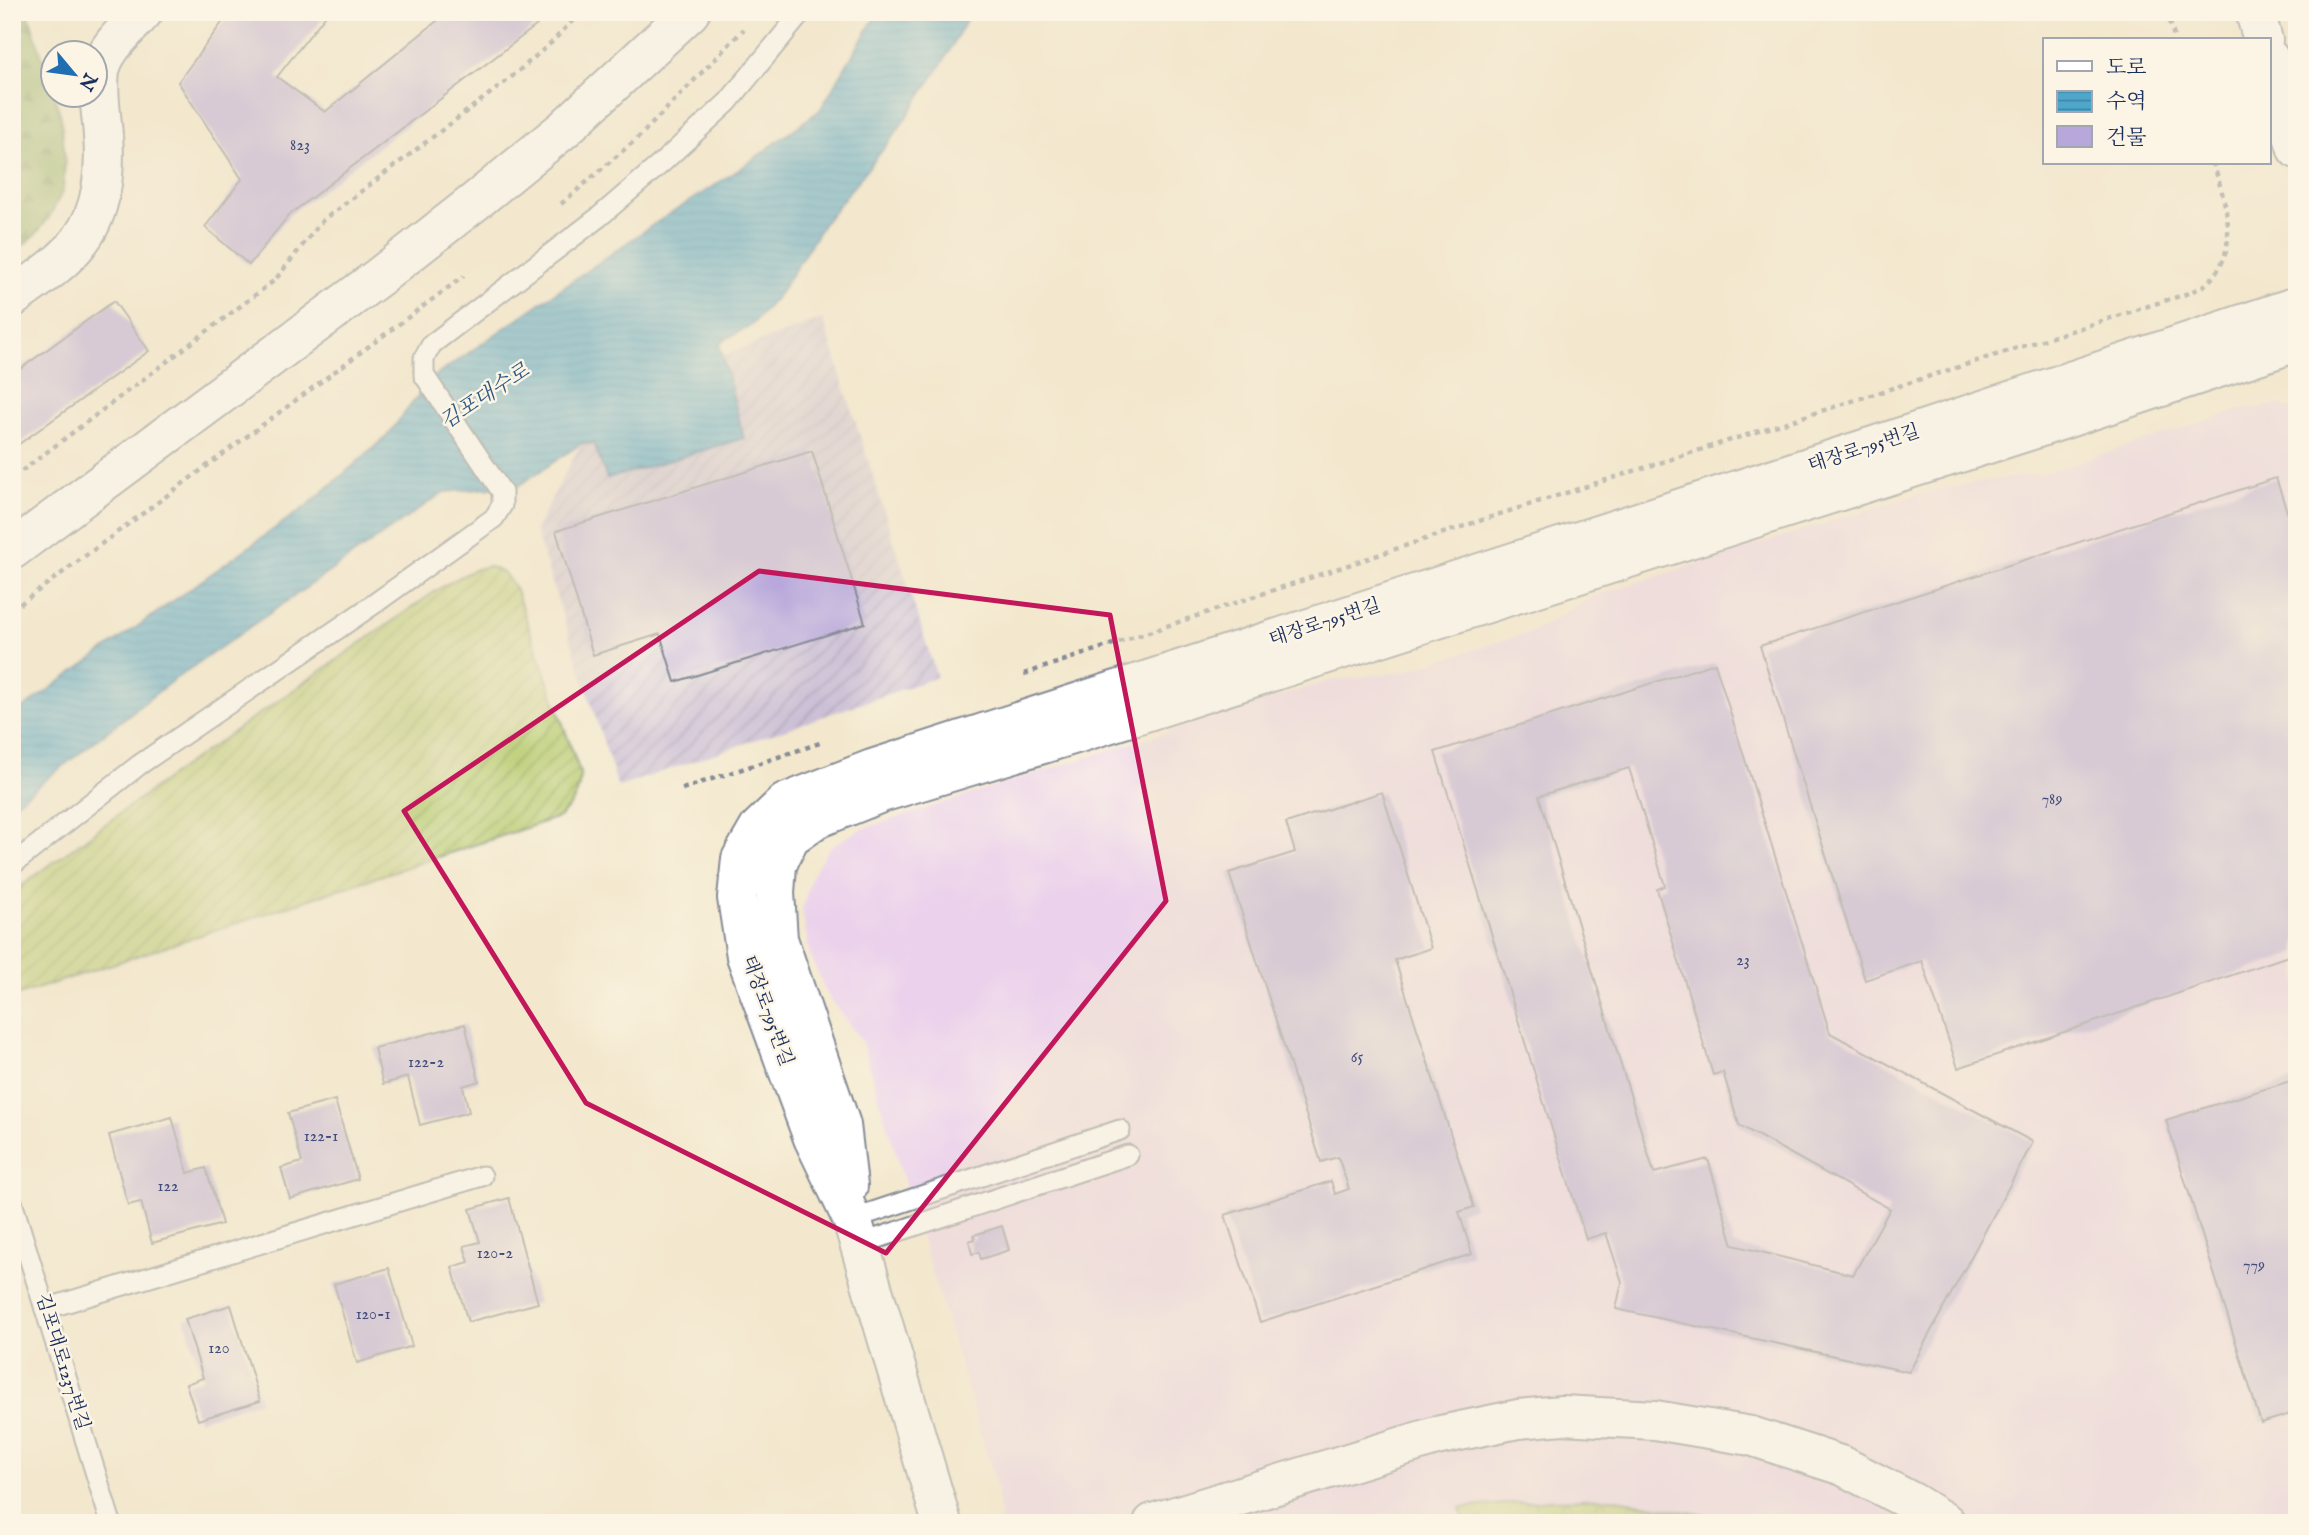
<svg xmlns="http://www.w3.org/2000/svg" width="2309" height="1535" font-family="'IM FELL English','Noto Serif KR',serif">
	<defs>
		<pattern id="industrial-furrows" width="10" height="10" patternUnits="userSpaceOnUse" patternTransform="scale(1.75)"><rect width="10" height="10" fill="#cbbfd6"/><path d="M-1 1l2-2M0 10L10 0M9 11l2-2" fill="none" stroke="#aea4ba"/></pattern>
		<pattern id="forest-firs" width="22" height="20" patternUnits="userSpaceOnUse" patternTransform="scale(1.75)"><rect width="22" height="20" fill="#91af62"/><path d="M5 1l3.5 6h-7zM16 11l3.5 6h-7z" fill="#768f54"/></pattern>
		<pattern id="park-crowns" width="20" height="18" patternUnits="userSpaceOnUse" patternTransform="scale(1.75)"><rect width="20" height="18" fill="#b7cb6f"/><path d="M2 6a3 3 0 1 1 6 0M12 15a3 3 0 1 1 6 0" fill="none" stroke="#94a55e"/></pattern>
		<pattern id="garden-furrows" width="10" height="10" patternUnits="userSpaceOnUse" patternTransform="scale(1.75)"><rect width="10" height="10" fill="#b7cb6f"/><path d="M-1 1l2-2M0 10L10 0M9 11l2-2" fill="none" stroke="#94a55e"/></pattern>
		<pattern id="water-rules" width="6" height="5" patternUnits="userSpaceOnUse" patternTransform="scale(1.75)"><rect width="6" height="5" fill="#4ea6cb"/><path d="M0 2.5h6" fill="none" stroke="#4088a8"/></pattern>
	</defs>
	<rect width="100%" height="100%" fill="#fcf5e5"/>
	<filter id="ink" filterUnits="userSpaceOnUse"><feTurbulence type="fractalNoise" baseFrequency=".0143" numOctaves="2"/><feDisplacementMap in="SourceGraphic" scale="14" xChannelSelector="R" yChannelSelector="G"/><feConvolveMatrix kernelMatrix="1 2 1 2 8 2 1 2 1" color-interpolation-filters="sRGB"/></filter>
	<filter id="wash" filterUnits="userSpaceOnUse"><feTurbulence type="fractalNoise" baseFrequency=".00686" numOctaves="4" result="noise"/><feDisplacementMap in="SourceGraphic" scale="28" xChannelSelector="R" yChannelSelector="G"/><feGaussianBlur stdDeviation="1.57" result="paint"/><feColorMatrix in="noise" values="0 0 0 0 0 0 0 0 0 0 0 0 0 0 0 0 0 1.4 0 .05"/><feComposite in="paint" operator="in"/></filter>
	<g filter="url(#wash)">
		<rect width="100%" height="100%" fill="#f3e8cd"/>
		<polygon fill="#ebd1ec" points="2280,405 2297,412 2297,1523 1001,1523 995,1480 862,1042 825,991 809,951 802,910 812,874 830,847 861,829 1328,681 1402,672 1533,631 1594,596 1927,491 2047,472 2243,409"/>
		<polygon fill="url(#industrial-furrows)" points="823,319 937,677 618,787 535,530 581,443 744,438 722,355"/>
		<polygon fill="url(#forest-firs)" stroke="#566f60" stroke-width="2" points="12,12 28,12 61,117 65,160 63,190 49,218 35,235 12,255"/>
		<polygon fill="url(#park-crowns)" stroke="#697d66" stroke-width="2" points="1611,1498 1747,1523 1465,1523 1460,1508 1550,1500"/>
		<path fill="url(#garden-furrows)" stroke="#697d66" stroke-width="2" d="M488 566 504 573 515 588 580 773C580 793 574 803 559 817L12 997V893L180 769 443 586 473 570Z"/>
		<polygon fill="url(#water-rules)" stroke="#346a94" stroke-width="2" points="878,12 971,12 942,64 893,137 824,223 780,293 752,325 719,343 744,438 607,479 594,444 582,443 518,486 444,492 168,684 12,806 12,716 309,504 386,437 431,379 651,226 740,169 820,110"/>
		<g id="blocks">
			<g fill="#b7a7db" fill-rule="evenodd">
				<polygon points="230,12 328,12 277,77 325,112 448,12 538,12 537,25 289,215 249,265 205,227 242,179 178,82"/>
				<polygon points="114,301 149,351 12,449 12,375"/>
				<polygon points="812,451 865,623 675,682 660,634 593,655 556,531"/>
				<polygon points="2276,478 2297,542 2297,953 1958,1068 1922,961 1865,980 1760,646"/>
				<path d="M1715 663 1830 1033 2033 1142 1909 1372 1616 1309 1622 1282 1606 1233 1586 1239 1435 752ZM1629 768 1665 886 1657 889 1713 1075 1723 1072 1739 1125 1890 1209 1853 1275 1733 1245 1708 1159 1654 1173 1539 796Z"/>
				<polygon points="1382,792 1431,948 1395,960 1474,1207 1459,1212 1472,1254 1260,1322 1225,1215 1331,1181 1335,1194 1349,1189 1338,1157 1321,1162 1229,873 1295,852 1286,823"/>
				<polygon points="465,1024 479,1081 463,1086 469,1112 420,1125 408,1077 383,1084 374,1048"/>
				<polygon points="2297,1079 2297,1412 2261,1423 2166,1120"/>
				<polygon points="335,1100 358,1179 290,1199 281,1168 302,1162 288,1113"/>
				<polygon points="172,1117 188,1173 206,1168 222,1224 152,1243 141,1202 128,1205 109,1135"/>
				<polygon points="509,1198 538,1303 468,1322 452,1267 469,1262 464,1246 480,1242 470,1209"/>
				<polygon points="1002,1226 1009,1250 981,1259 979,1252 972,1254 969,1241 975,1239 974,1235"/>
				<polygon points="389,1268 412,1346 357,1363 334,1284"/>
				<polygon points="231,1305 260,1401 198,1420 186,1384 203,1378 185,1319"/>
			</g>
		</g>
	</g>
	<g filter="url(#ink)">
		<use href="#blocks" fill-opacity="0" stroke="#878c96" stroke-width="2"/>
		<g fill="none" stroke-linecap="round" stroke-linejoin="round">
			<defs>
				<g id="lane">
					<polyline points="12,865 139,765 374,604 494,518 502,505 502,492 424,375 424,358 432,344 599,217 664,161 728,102 802,12"/>
					<polyline points="12,1202 111,1523"/>
					<polyline points="852,1219 1120,1130"/>
					<polyline points="860,1244 1128,1155"/>
					<polyline points="45,1309 482,1176"/>
				</g>
				<path id="street" d="M12 298C35 281 64 263 81 239 102 211 106 170 103 136 102 117 96 85 101 67 107 46 129 28 143 12"/>
				<g id="secondary">
					<polyline points="2255,12 2263,40"/>
					<polyline points="2269,58 2297,149"/>
					<polyline points="12,550 379,277 476,201 564,129 690,12"/>
					<polyline points="848,1186 841,1125 778,939 775,893 777,865 790,837 816,819 881,793 1079,733 2032,430 2297,342"/>
					<polyline points="942,1523 852,1219 813,1138 746,956 737,898 741,859 759,828 785,803 872,769 1886,442 2297,306"/>
					<polyline points="1153,1523 1436,1436 1518,1419 1562,1415 1655,1420 1751,1436 1843,1466 1912,1502 1946,1523"/>
				</g>
			</defs>
			<use href="#lane" stroke="#878c96" stroke-width="23"/>
			<use href="#street" stroke="#878c96" stroke-width="42"/>
			<use href="#secondary" stroke="#878c96" stroke-width="42"/>
			<g stroke="#878c96" stroke-width="4.5" stroke-dasharray="5 5" stroke-linecap="butt">
				<polyline points="2167,12 2175,40"/>
				<polyline points="561,204 639,137 744,29"/>
				<polyline points="12,474 23,470 275,280 322,221 508,80 551,43 581,12"/>
				<polyline points="12,610 464,276"/>
				<path d="M1024 674 1494 516 2189 293C2195 289 2204 287 2208 282 2242 250 2225 200 2213 163"/>
				<polyline points="682,789 820,743"/>
			</g>
			<use href="#lane" stroke="#fff" stroke-width="19"/>
			<use href="#street" stroke="#fff" stroke-width="38"/>
			<use href="#secondary" stroke="#fff" stroke-width="38"/>
		</g>
	</g>
	<path d="M0 0H2309V1535H0ZM759 571 1110 615 1166 901 886 1253 586 1103 404 811Z" fill="#f3e8cd" fill-opacity=".55" fill-rule="evenodd"/>
	<path fill="none" stroke="#c2185b" stroke-width="5" stroke-linejoin="round" d="M759 571 1110 615 1166 901 886 1253 586 1103 404 811Z"/>
	<g text-anchor="middle" dominant-baseline="central" stroke-width="5" stroke-linejoin="round" paint-order="stroke">
		<g font-size="16" fill="#424d7d">
			<text x="300" y="146">823</text>
			<text x="2052" y="800">789</text>
			<text x="1743" y="961">23</text>
			<text x="1357" y="1058">65</text>
			<text x="426" y="1063">122-2</text>
			<text x="321" y="1137">122-1</text>
			<text x="168" y="1187">122</text>
			<text x="495" y="1254">120-2</text>
			<text x="2254" y="1266">779</text>
			<text x="373" y="1315">120-1</text>
			<text x="219" y="1349">120</text>
		</g>
		<g font-size="19" fill="#1b2f5e" stroke="#fcf5e5">
			<text transform="translate(1864 449) rotate(-18)">태장로795번길</text>
			<text transform="translate(1325 623) rotate(-18)">태장로795번길</text>
			<text transform="translate(767 1011) rotate(70)">태장로795번길</text>
			<text transform="translate(62 1362) rotate(73)">김포대로1237번길</text>
		</g>
		<g font-size="21" font-style="italic" fill="#2d5984" stroke="#fcf5e5">
			<text transform="translate(485 397) rotate(-33)">김포대수로</text>
		</g>
	</g>
	<rect width="2309" height="1535" fill="none" stroke="#fcf5e5" stroke-width="42"/>
	<rect x="2043" y="38" width="228" height="126" fill="#fcf5e5" stroke="#a2a6af" stroke-width="2"/>
	<rect x="2057" y="61" width="35" height="10" fill="#ffffff" stroke="#a2a6af" stroke-width="2"/>
	<text x="2106" y="74" font-size="21" fill="#1b2f5e">도로</text>
	<rect x="2057" y="91" width="35" height="21" fill="url(#water-rules)" stroke="#a2a6af" stroke-width="2"/>
	<text x="2106" y="108" font-size="21" fill="#1b2f5e">수역</text>
	<rect x="2057" y="126" width="35" height="21" fill="#b7a7db" stroke="#a2a6af" stroke-width="2"/>
	<text x="2106" y="144" font-size="21" fill="#1b2f5e">건물</text>
	<g transform="translate(74 74) rotate(119)"><circle r="33" fill="#fcf5e5" stroke="#a2a6af" stroke-width="2"/>
	<path d="M0-5L12 26L0 18L-12 26Z" fill="#1f6fb2"/>
	<text y="-10" font-size="19" font-weight="bold" text-anchor="middle" fill="#1b2f5e">N</text>
	</g>
</svg>
